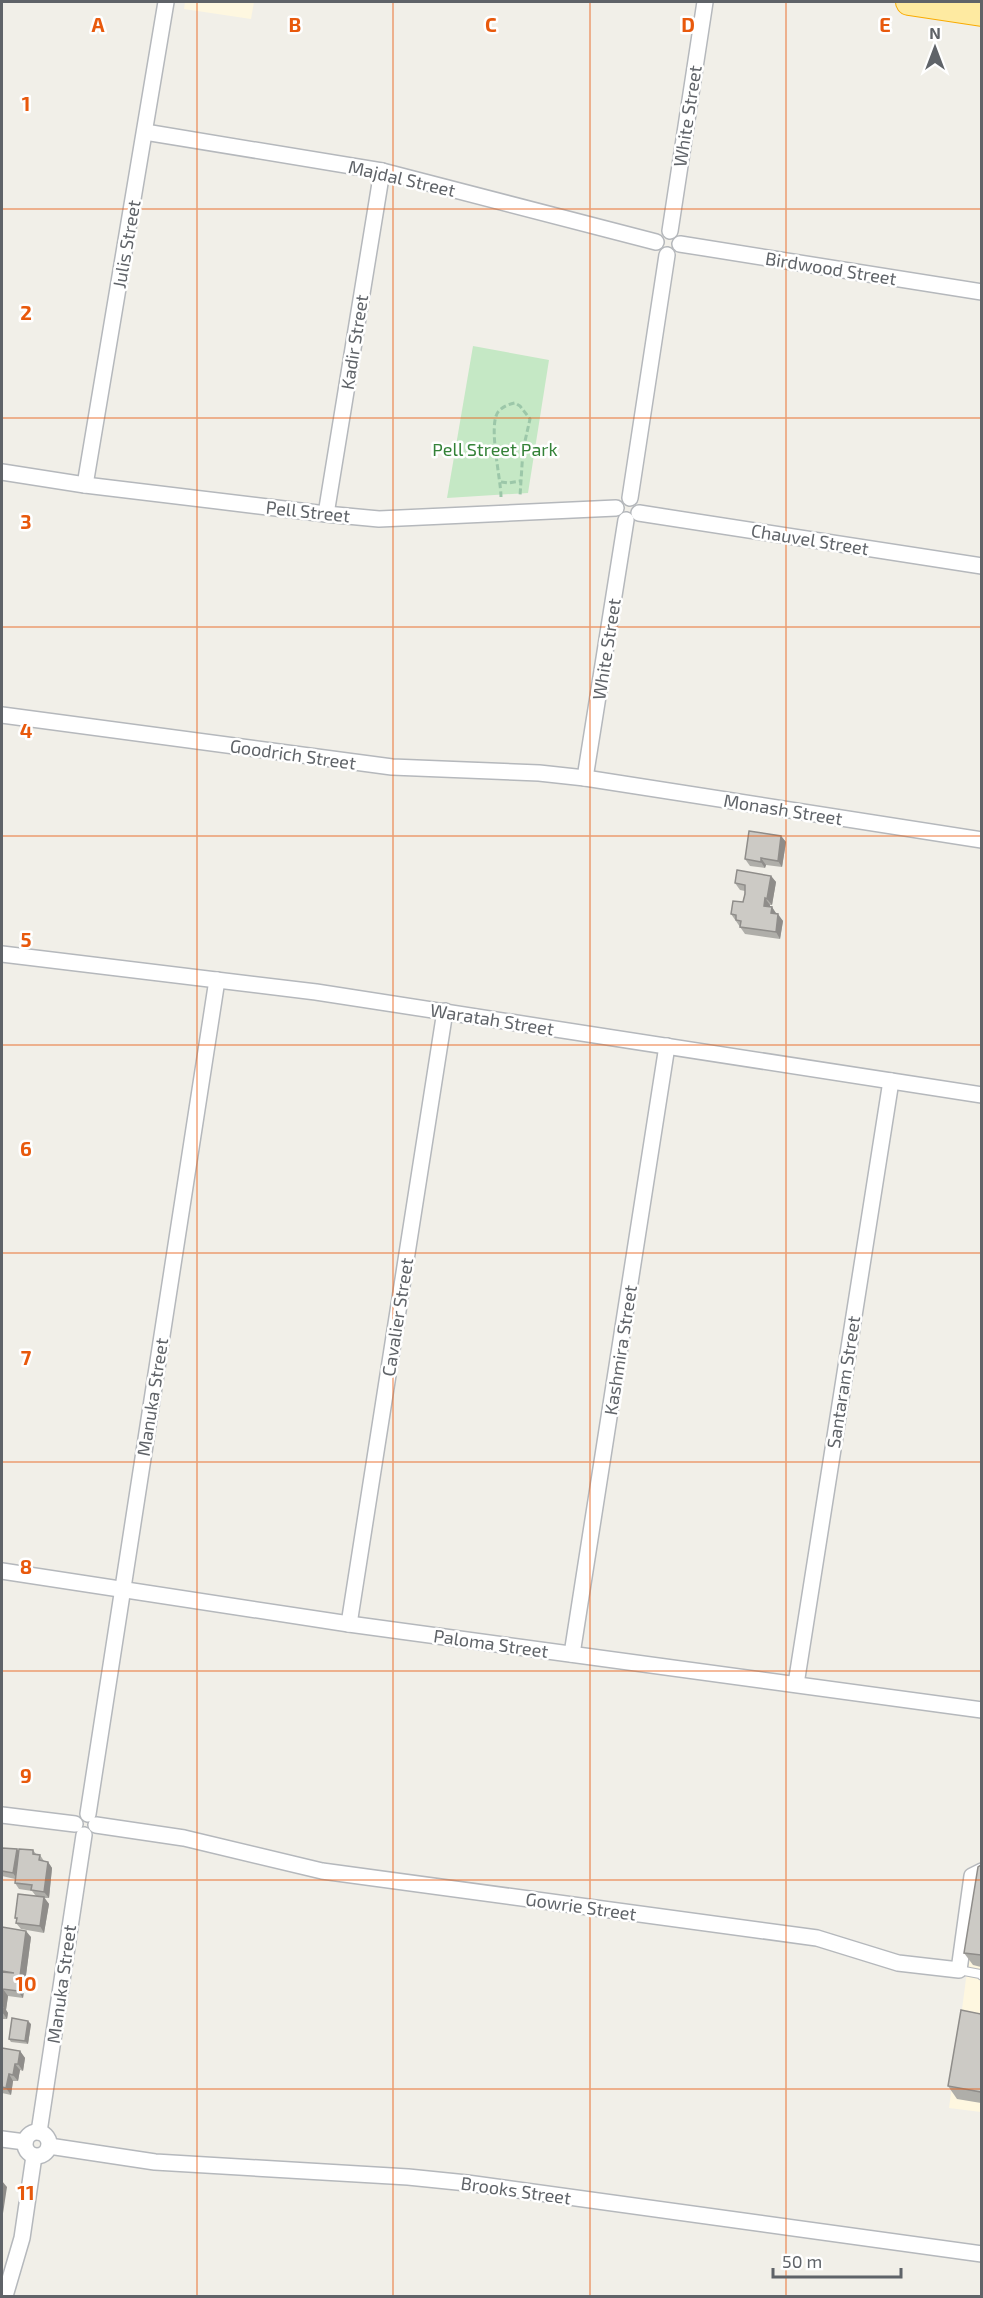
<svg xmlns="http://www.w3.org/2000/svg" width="983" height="2298" font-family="'Exo 2',sans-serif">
	<rect width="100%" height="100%" fill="#f1efe8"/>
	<g fill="#fef7e0">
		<polygon points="185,2 254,2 251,19 184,9"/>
		<polygon points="981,1879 981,2112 949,2108 979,1880"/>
	</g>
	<polygon fill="#c5e8c5" points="473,346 549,360 528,493 447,498"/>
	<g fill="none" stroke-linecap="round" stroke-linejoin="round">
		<defs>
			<polyline id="service" points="959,1970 980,1974 982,1976"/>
			<g id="minor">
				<polyline points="145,132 382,171 656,242"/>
				<polyline points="670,231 705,2"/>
				<polyline points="680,244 982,292"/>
				<polyline points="2,472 85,485 326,514 379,519 616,508"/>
				<polyline points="85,485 166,2"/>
				<polyline points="630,498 667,255"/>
				<polyline points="639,513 982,566"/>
				<polyline points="326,514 382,171"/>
				<polyline points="2,715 392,767 539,773 585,778 982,840"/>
				<polyline points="585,778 626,520"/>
				<polyline points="2,954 316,992 982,1095"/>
				<polyline points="2,1571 349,1624 982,1710"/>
				<polyline points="349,1624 445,1011"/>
				<polyline points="572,1654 667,1046"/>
				<polyline points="796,1684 891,1081"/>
				<polyline points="88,1814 217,980"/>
				<polyline points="2,1815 75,1824"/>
				<polyline points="96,1825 184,1838 322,1871 817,1938 898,1963 959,1970 972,1876 982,1871"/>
				<circle cx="37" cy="2144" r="12"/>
				<polyline points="39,2132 84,1835"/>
				<polyline points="2,2139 25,2142"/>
				<polyline points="49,2146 155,2162 408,2177 467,2183 982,2254"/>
				<polyline points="5,2296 22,2238 34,2156"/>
			</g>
			<polyline id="trunk" points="909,2 982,13"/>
		</defs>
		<use href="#service" stroke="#b5b8bc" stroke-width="10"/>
		<use href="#minor" stroke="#b5b8bc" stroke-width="18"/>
		<use href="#trunk" stroke="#f9ab00" stroke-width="28"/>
		<g stroke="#9cc7a9" stroke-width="3" stroke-dasharray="6 3" stroke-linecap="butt">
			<polyline points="501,482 508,483 520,481"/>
			<path d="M501 497C501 479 488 426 498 412 502 407 509 404 515 403L520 406 530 419 523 450 520 496"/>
		</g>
		<use href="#service" stroke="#fff" stroke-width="8"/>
		<use href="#minor" stroke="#fff" stroke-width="15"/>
		<use href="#trunk" stroke="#feeaa1" stroke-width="26"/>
	</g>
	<g fill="#afaea9">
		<polygon points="781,836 786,842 782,867 766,865 765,868 750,866 745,859"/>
		<polygon points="771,876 776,882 772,905 770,905 770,906 772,907 776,914 783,921 780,939 745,934 731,914 743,902 745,891 740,890 735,883"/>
		<polygon points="2,1848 17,1849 19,1852 33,1850 36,1854 40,1855 44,1861 48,1862 52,1868 49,1898 44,1898 49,1904 44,1933 21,1929 16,1923 17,1921 15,1918 36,1896 32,1891 19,1889 15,1883 15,1879 2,1876"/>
		<polygon points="981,1865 981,1967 973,1965 964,1953"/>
		<polygon points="2,1927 31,1937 23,1998 8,1996 6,2010 8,2013 7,2019 2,2019"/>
		<polygon points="981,2014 981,2103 957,2099 948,2086"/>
		<polygon points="31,2024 28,2044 11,2042 9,2039"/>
		<polygon points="2,2048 20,2051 25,2058 23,2071 20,2070 18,2081 13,2081 11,2095 2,2093 2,2098"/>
	</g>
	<g fill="#8f8d8a">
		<polygon points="781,836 786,842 782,867 778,861"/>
		<polygon points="761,858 766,865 765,868 761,862"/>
		<polygon points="771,876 776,882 772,905 767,899"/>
		<polygon points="765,898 770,905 769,912 764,906"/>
		<polygon points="772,907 776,913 775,920 771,913"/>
		<polygon points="778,914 783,921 780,939 776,932"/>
		<polygon points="17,1849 21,1855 17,1879 13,1873"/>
		<polygon points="48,1862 52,1868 49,1898 44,1892"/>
		<polygon points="44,1897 49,1904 44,1933 40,1926"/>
		<polygon points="26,1931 31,1937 23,1998 18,1991"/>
		<polygon points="3,1989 8,1996 6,2010 8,2013 7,2019 3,2013 2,2007"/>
		<polygon points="28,2021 31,2024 28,2044 25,2041"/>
		<polygon points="20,2051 25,2058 23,2071 18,2064"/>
		<polygon points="15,2064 20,2070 18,2081 13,2075"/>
		<polygon points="9,2074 13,2081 11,2095 6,2088"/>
		<polygon points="2,2181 7,2187 2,2220"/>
	</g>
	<g fill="#cccac5" stroke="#8f8d8a" stroke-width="1.5">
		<polygon points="749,831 781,836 778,861 761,858 761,862 745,859"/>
		<polygon points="737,870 771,876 767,899 765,898 764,906 772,907 771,913 778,914 776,932 740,927 741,921 736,920 736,915 731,914 733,901 743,902 745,894 745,885 735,883"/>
		<polygon points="2,1848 17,1849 13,1873 2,1871"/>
		<polygon points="19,1849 33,1850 33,1854 40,1855 39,1860 48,1862 44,1892 31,1890 32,1885 15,1883"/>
		<polygon points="981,1865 981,1955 964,1953 978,1867"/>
		<polygon points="18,1894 44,1897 40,1926 16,1923 17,1918 15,1918"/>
		<polygon points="2,1927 26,1931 18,1991 3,1989 2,2002 2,1972 14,1973 2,1971"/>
		<polygon points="2,2006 4,2007 3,2013 2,2013"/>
		<polygon points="961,2010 981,2014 981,2092 948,2086"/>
		<polygon points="12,2018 28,2021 25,2041 9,2039"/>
		<polygon points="2,2048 20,2051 18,2064 15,2064 13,2075 9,2074 6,2088 2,2087"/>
	</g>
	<path fill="none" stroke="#e8590c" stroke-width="1.5" stroke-opacity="0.55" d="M197 2V2296M393 2V2296M590 2V2296M786 2V2296M2 209H982M2 418H982M2 627H982M2 836H982M2 1045H982M2 1253H982M2 1462H982M2 1671H982M2 1880H982M2 2089H982"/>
	<g text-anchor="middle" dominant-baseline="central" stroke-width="5" stroke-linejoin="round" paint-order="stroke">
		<g font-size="18" fill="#5f6368" stroke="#fff">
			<text transform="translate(687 116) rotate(-81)">White Street</text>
			<text transform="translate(402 178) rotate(13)">Majdal Street</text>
			<text transform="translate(126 244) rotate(-80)">Julis Street</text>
			<text transform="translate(831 268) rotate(9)">Birdwood Street</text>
			<text transform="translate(354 342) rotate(-81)">Kadir Street</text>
			<text transform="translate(308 511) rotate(6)">Pell Street</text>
			<text transform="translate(810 539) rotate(9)">Chauvel Street</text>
			<text transform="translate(606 649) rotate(-81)">White Street</text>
			<text transform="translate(293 754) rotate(8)">Goodrich Street</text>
			<text transform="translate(783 809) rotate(9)">Monash Street</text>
			<text transform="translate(492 1019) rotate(9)">Waratah Street</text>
			<text transform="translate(397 1317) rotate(-81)">Cavalier Street</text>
			<text transform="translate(620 1350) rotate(-81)">Kashmira Street</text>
			<text transform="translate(843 1382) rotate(-81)">Santaram Street</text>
			<text transform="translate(152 1397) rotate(-81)">Manuka Street</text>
			<text transform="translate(491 1643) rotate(8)">Paloma Street</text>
			<text transform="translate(581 1906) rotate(8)">Gowrie Street</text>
			<text transform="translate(61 1984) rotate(-82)">Manuka Street</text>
			<text transform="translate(516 2190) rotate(8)">Brooks Street</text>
		</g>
		<g font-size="18" fill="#348238" stroke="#fff">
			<text x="495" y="449">Pell Street Park</text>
		</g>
	</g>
	<g font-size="20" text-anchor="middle" font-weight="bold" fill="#e8590c" stroke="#fff" stroke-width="5" stroke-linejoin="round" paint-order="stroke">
		<text x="98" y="32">A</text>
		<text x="295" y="32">B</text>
		<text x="491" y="32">C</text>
		<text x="688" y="32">D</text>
		<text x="885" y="32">E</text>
		<text x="26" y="111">1</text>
		<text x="26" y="320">2</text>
		<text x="26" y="529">3</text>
		<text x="26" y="738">4</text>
		<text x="26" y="947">5</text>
		<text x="26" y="1156">6</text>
		<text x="26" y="1365">7</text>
		<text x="26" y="1574">8</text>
		<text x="26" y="1783">9</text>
		<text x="26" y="1991">10</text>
		<text x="26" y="2200">11</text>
	</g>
	<rect width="983" height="2298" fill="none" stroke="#5f6368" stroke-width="6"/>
	<g transform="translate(935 48)" stroke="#ffffff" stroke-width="4.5" paint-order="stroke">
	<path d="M0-4.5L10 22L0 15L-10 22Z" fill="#5f6368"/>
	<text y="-9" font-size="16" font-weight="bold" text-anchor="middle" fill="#5f6368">N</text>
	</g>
	<path d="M773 2268v9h128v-9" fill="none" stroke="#5f6368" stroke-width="3"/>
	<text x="782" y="2268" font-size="18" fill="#5f6368" stroke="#ffffff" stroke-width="4.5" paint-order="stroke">50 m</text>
</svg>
